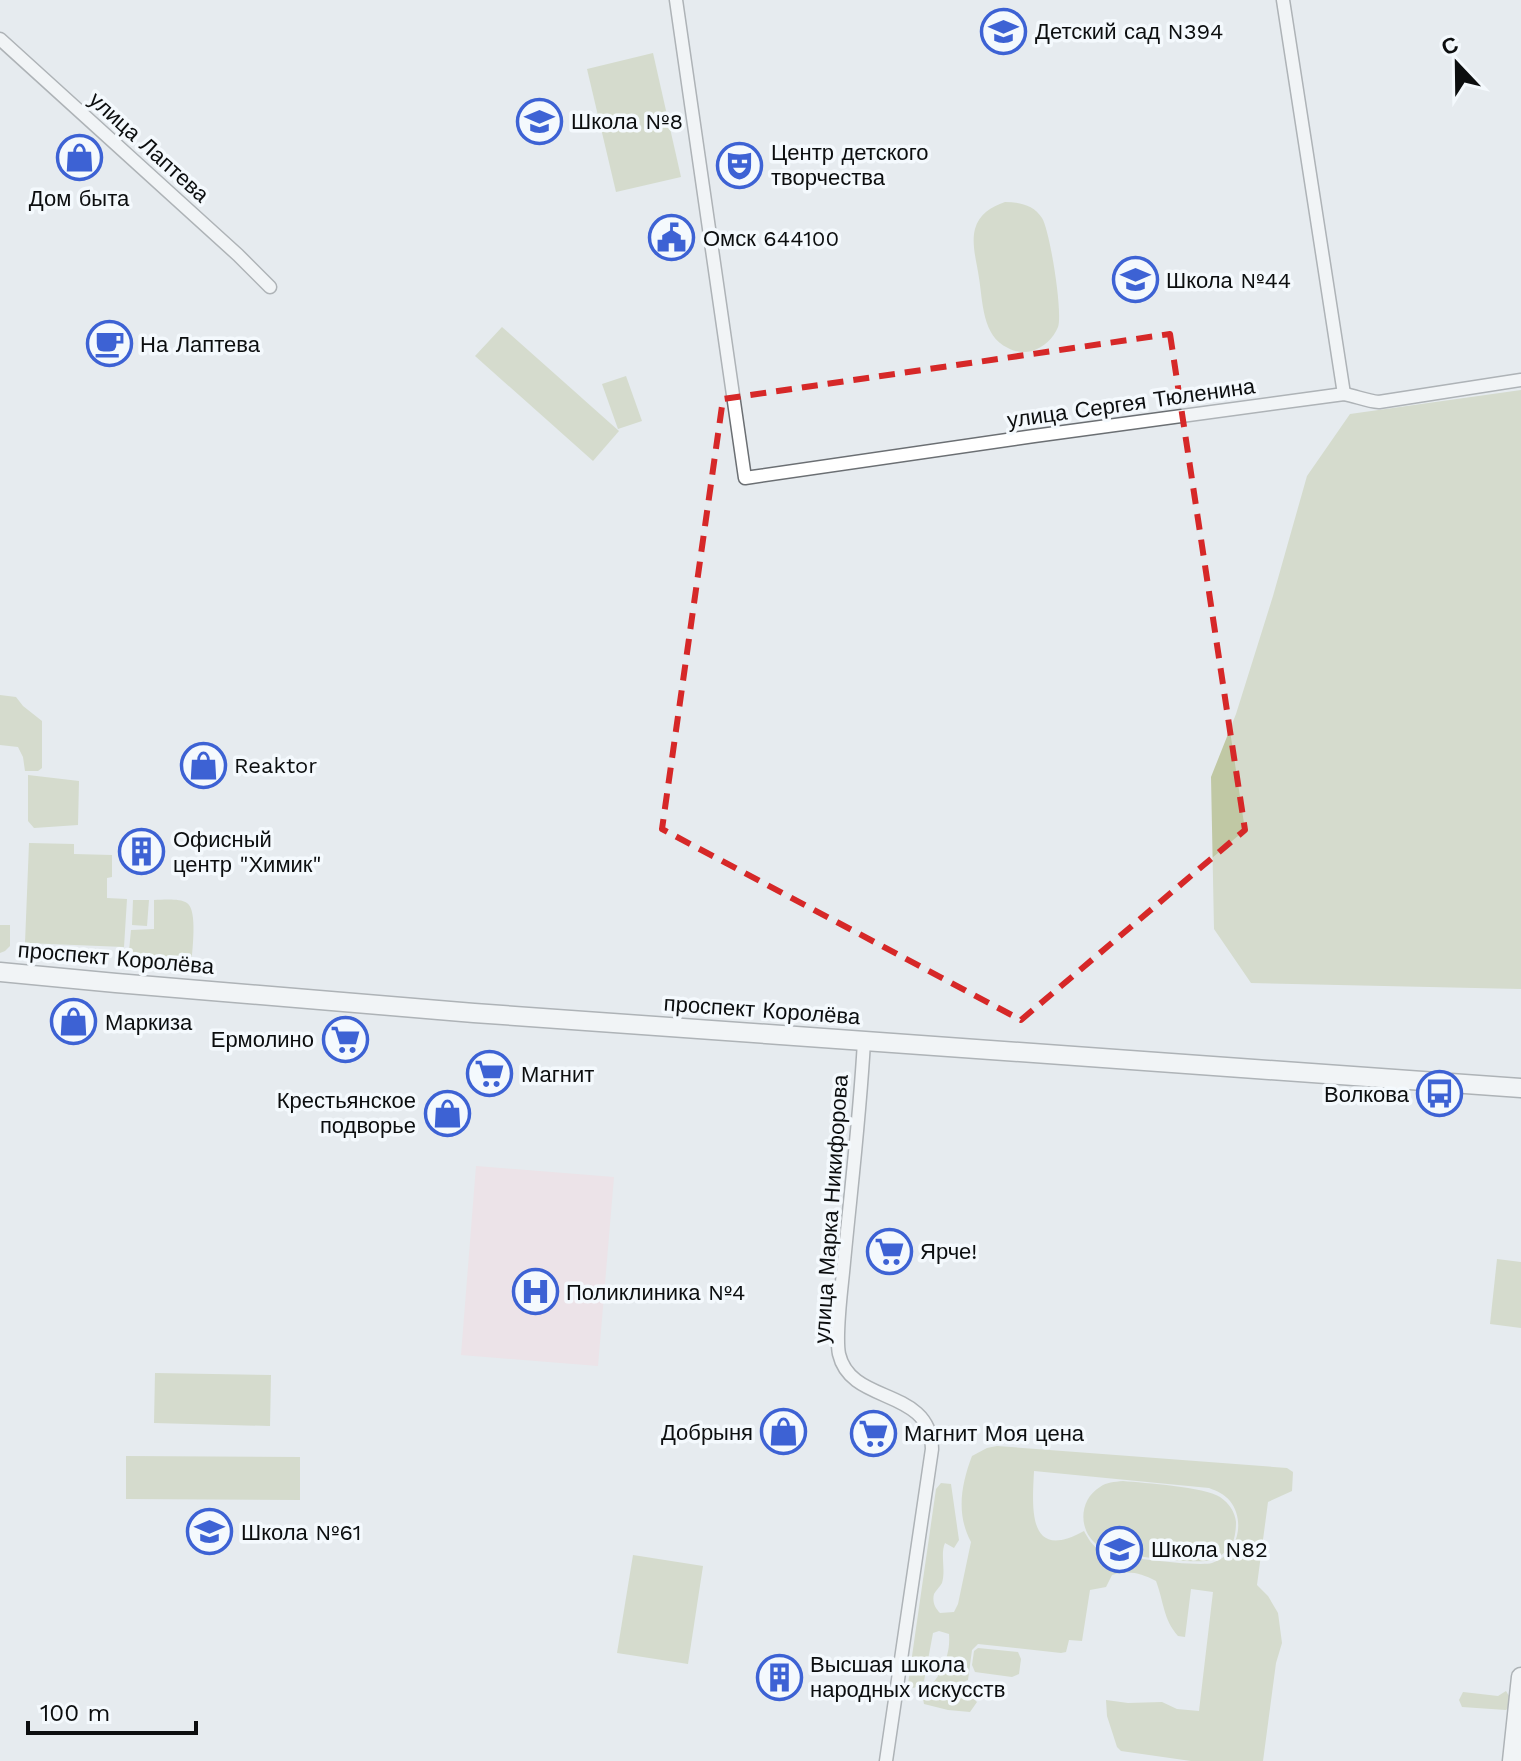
<svg xmlns="http://www.w3.org/2000/svg" width="1521" height="1761" font-family="'Work Sans',sans-serif">
	<rect width="100%" height="100%" fill="#e6ebef"/>
	<polygon fill="#f3d9df" points="476,1166 614,1177 598,1366 461,1355"/>
	<g fill="#c0c8a4" fill-rule="evenodd">
		<polygon points="653,53 681,177 616,192 587,69"/>
		<path d="M1005 202C1019 202 1034 205 1042 218 1050 231 1063 313 1058 327 1053 339 1044 347 1032 351 1024 353 1015 352 1008 348 982 336 983 302 979 278 977 263 971 244 975 229 979 214 991 207 1005 202Z"/>
		<polygon points="502,327 619,431 593,461 475,356"/>
		<polygon points="626,376 642,421 618,429 602,384"/>
		<polygon points="1521,390 1521,989 1251,983 1214,929 1211,777 1236,714 1273,596 1307,476 1350,414"/>
		<polygon points="0,695 16,697 23,706 42,721 42,768 38,771 25,771 23,757 18,747 0,745"/>
		<polygon points="28,775 79,781 78,825 34,828 28,821"/>
		<polygon points="29,843 74,844 74,854 112,855 112,877 107,878 107,898 127,899 124,947 25,943"/>
		<polygon points="133,900 149,900 147,926 132,925"/>
		<path d="M154 900C163 900 179 898 187 903 198 910 192 953 191 966L163 963 162 961H156L157 956 140 954 138 960 130 957 129 951 131 930 154 929Z"/>
		<polygon points="0,925 10,925 10,946 5,951 0,953"/>
		<polygon points="1497,1259 1521,1262 1521,1328 1490,1324"/>
		<polygon points="155,1373 271,1375 270,1426 154,1423"/>
		<path d="M997 1446 1287 1468 1293 1472 1292 1491 1268 1502 1257 1585 1268 1596 1278 1613 1282 1643 1276 1663 1263 1761H1191L1121 1751 1117 1747 1107 1716 1106 1700 1128 1703 1162 1702 1177 1709 1199 1711 1213 1592 1191 1589 1185 1637 1178 1636C1163 1619 1164 1602 1156 1581 1140 1573 1130 1570 1112 1575L1106 1587 1090 1590 1082 1641 1069 1640 1066 1652 1061 1653 978 1644 972 1650 968 1680 963 1682H954L952 1687 968 1693 977 1702 970 1712 948 1710 924 1704 922 1693C940 1680 951 1656 949 1634L939 1631 933 1633 924 1681 914 1688 910 1687 908 1684 936 1489 941 1483 951 1484 959 1540 954 1548 945 1543C940 1554 946 1570 942 1583 940 1587 936 1590 934 1594 932 1602 935 1608 940 1613L954 1612 958 1604 971 1542C956 1514 961 1485 972 1456L987 1448ZM1034 1471 1209 1488C1217 1491 1224 1494 1230 1501 1246 1521 1238 1555 1212 1563 1198 1567 1113 1557 1100 1550 1092 1546 1088 1538 1084 1531 1028 1562 1032 1510 1034 1471Z"/>
		<polygon points="126,1456 300,1457 300,1500 126,1499"/>
		<path d="M1123 1481C1144 1483 1205 1487 1220 1497 1229 1503 1235 1512 1236 1522 1236 1530 1235 1539 1231 1546 1226 1552 1219 1558 1211 1560 1198 1565 1114 1555 1102 1548 1078 1535 1077 1501 1100 1487 1107 1482 1114 1482 1123 1481Z"/>
		<polygon points="633,1555 703,1566 688,1664 617,1653"/>
		<polygon points="978,1648 1018,1652 1021,1659 1019,1674 1012,1677 975,1672 972,1665 974,1651"/>
		<polygon points="1506,1691 1509,1696 1511,1706 1506,1710 1462,1707 1459,1700 1463,1692 1498,1696"/>
	</g>
	<g fill="none" stroke-linecap="round" stroke-linejoin="round">
		<defs>
			<g id="street">
				<path d="M676 0 745 478 1034 436 1344 394C1356 396 1366 401 1379 402L1521 380"/>
				<polyline points="1283,0 1344,394"/>
				<polyline points="0,39 238,255 270,287"/>
				<path d="M864 1041C860 1115 851 1189 844 1262 842 1286 835 1333 839 1354 851 1406 931 1386 932 1449L886 1761"/>
			</g>
			<g id="secondary">
				<polyline points="0,972 116,983 474,1013 1521,1088"/>
				<polyline points="1512,1761 1521,1677"/>
			</g>
		</defs>
		<use href="#street" stroke="#6b6f73" stroke-width="15"/>
		<use href="#secondary" stroke="#6b6f73" stroke-width="21"/>
		<use href="#street" stroke="#fff" stroke-width="12"/>
		<use href="#secondary" stroke="#fff" stroke-width="18"/>
	</g>
	<path d="M0 0H1521V1761H0ZM1170 334 1245 830 1021 1020 662 829 723 399Z" fill="#e6ebef" fill-opacity=".55" fill-rule="evenodd"/>
	<path fill="none" stroke="#d62828" stroke-width="6" stroke-dasharray="16 10" stroke-linejoin="round" d="M1170 334 1245 830 1021 1020 662 829 723 399Z"/>
	<defs>
		<symbol id="school-ring" viewBox="-11 -11 22 22"><circle r="9.5" fill="#f4f9fd" stroke="#3d62d4" stroke-width="1.5"/><path d="M0-5L7-2L0 1L-7-2ZM-4 1L0 2.5L4 1V4Q0 6-4 4Z" fill="#3d62d4"/></symbol>
		<symbol id="shop-ring" viewBox="-11 -11 22 22"><circle r="9.5" fill="#f4f9fd" stroke="#3d62d4" stroke-width="1.5"/><path d="M-5-2.5h2.3a2.7 3.5 0 0 1 5.4 0H5L5.5 6h-11ZM-1.5-2.5h3a1.5 2.3 0 0 0-3 0Z" fill="#3d62d4"/></symbol>
		<symbol id="theatre-ring" viewBox="-11 -11 22 22"><circle r="9.5" fill="#f4f9fd" stroke="#3d62d4" stroke-width="1.5"/><path d="M-5-5.5Q0-4 5-5.5V0Q5 5 0 6Q-5 5-5 0ZM-3.3-2.5H-1v1.5H-3.3ZM1-2.5H3.3v1.5H1ZM-2.8 1Q0 5.5 2.8 1Z" fill="#3d62d4"/></symbol>
		<symbol id="civic-ring" viewBox="-11 -11 22 22"><circle r="9.5" fill="#f4f9fd" stroke="#3d62d4" stroke-width="1.5"/><path d="M-.6-6.5H3V-4.5H.6V-3L4-1V1h2V6H-6V1h2V-1L-.6-3ZM-1.2 2.5V6h2.4V2.5Z" fill="#3d62d4"/></symbol>
		<symbol id="cafe-ring" viewBox="-11 -11 22 22"><circle r="9.5" fill="#f4f9fd" stroke="#3d62d4" stroke-width="1.5"/><path d="M-5.5-4.5H6V0H3Q3 3.5 0 3.5H-2.5Q-5.5 3.5-5.5 0ZM3-3.2v2h1.7v-2ZM-6 4.5H4V6H-6Z" fill="#3d62d4"/></symbol>
		<symbol id="building-ring" viewBox="-11 -11 22 22"><circle r="9.5" fill="#f4f9fd" stroke="#3d62d4" stroke-width="1.5"/><path d="M-4-6H4V6H1V3H-1V6H-4ZM-2.5-4.3h1.7v1.8h-1.7ZM.8-4.3h1.7v1.8H.8ZM-2.5-1h1.7V.8h-1.7ZM.8-1h1.7V.8H.8Z" fill="#3d62d4"/></symbol>
		<symbol id="supermarket-ring" viewBox="-11 -11 22 22"><circle r="9.5" fill="#f4f9fd" stroke="#3d62d4" stroke-width="1.5"/><path d="M-6-5.5h2.5l.6 2H6L4.5 2H-2.5L-4.4-4H-6ZM-1.5 3.2a1.3 1.3 0 1 0 .1 0ZM3 3.2a1.3 1.3 0 1 0 .1 0Z" fill="#3d62d4"/></symbol>
		<symbol id="bus-ring" viewBox="-11 -11 22 22"><circle r="9.5" fill="#f4f9fd" stroke="#3d62d4" stroke-width="1.5"/><path d="M-5-6H5V4H4V6H2V4H-2V6H-4V4H-5ZM-3.5-4V0h7V-4ZM-3.5 1.2v1.5H-2V1.2ZM2 1.2v1.5H3.5V1.2Z" fill="#3d62d4"/></symbol>
		<symbol id="hospital-ring" viewBox="-11 -11 22 22"><circle r="9.5" fill="#f4f9fd" stroke="#3d62d4" stroke-width="1.5"/><path d="M-5-5h3v3.5h4V-5h3V5h-3V1.5h-4V5h-3Z" fill="#3d62d4"/></symbol>
	</defs>
	<g fill-rule="evenodd">
		<use href="#school-ring" x="978" y="6" width="51" height="51"/>
		<use href="#school-ring" x="514" y="96" width="51" height="51"/>
		<use href="#shop-ring" x="54" y="132" width="51" height="51"/>
		<use href="#theatre-ring" x="714" y="140" width="51" height="51"/>
		<use href="#civic-ring" x="646" y="212" width="51" height="51"/>
		<use href="#school-ring" x="1110" y="254" width="51" height="51"/>
		<use href="#cafe-ring" x="84" y="318" width="51" height="51"/>
		<use href="#shop-ring" x="178" y="740" width="51" height="51"/>
		<use href="#building-ring" x="116" y="826" width="51" height="51"/>
		<use href="#shop-ring" x="48" y="996" width="51" height="51"/>
		<use href="#supermarket-ring" x="320" y="1014" width="51" height="51"/>
		<use href="#supermarket-ring" x="464" y="1048" width="51" height="51"/>
		<use href="#bus-ring" x="1414" y="1068" width="51" height="51"/>
		<use href="#shop-ring" x="422" y="1088" width="51" height="51"/>
		<use href="#supermarket-ring" x="864" y="1226" width="51" height="51"/>
		<use href="#hospital-ring" x="510" y="1266" width="51" height="51"/>
		<use href="#shop-ring" x="758" y="1406" width="51" height="51"/>
		<use href="#supermarket-ring" x="848" y="1408" width="51" height="51"/>
		<use href="#school-ring" x="184" y="1506" width="51" height="51"/>
		<use href="#school-ring" x="1094" y="1524" width="51" height="51"/>
		<use href="#building-ring" x="754" y="1652" width="51" height="51"/>
	</g>
	<g text-anchor="middle" dominant-baseline="central" stroke-width="7" stroke-linejoin="round" paint-order="stroke">
		<g font-size="22" fill="#0c0e0f" stroke="#f4f9fd" text-anchor="start">
			<text x="1035" y="31">Детский сад N394</text>
			<text x="571" y="121">Школа №8</text>
			<text x="771" y="152">Центр детского<tspan x="771" dy="25">творчества</tspan></text>
			<text x="79" y="198" text-anchor="middle">Дом быта</text>
			<text x="703" y="238">Омск 644100</text>
			<text x="1166" y="280">Школа №44</text>
			<text x="140" y="344">На Лаптева</text>
			<text x="234" y="765">Reaktor</text>
			<text x="173" y="839">Офисный<tspan x="173" dy="25">центр "Химик"</tspan></text>
			<text x="105" y="1022">Маркиза</text>
			<text x="314" y="1039" text-anchor="end">Ермолино</text>
			<text x="521" y="1074">Магнит</text>
			<text x="1409" y="1094" text-anchor="end">Волкова</text>
			<text x="416" y="1100" text-anchor="end">Крестьянское<tspan x="416" dy="25">подворье</tspan></text>
			<text x="920" y="1251">Ярче!</text>
			<text x="566" y="1292">Поликлиника №4</text>
			<text x="753" y="1432" text-anchor="end">Добрыня</text>
			<text x="904" y="1433">Магнит Моя цена</text>
			<text x="241" y="1532">Школа №61</text>
			<text x="1151" y="1549">Школа N82</text>
			<text x="810" y="1664">Высшая школа<tspan x="810" dy="25">народных искусств</tspan></text>
		</g>
		<g font-size="22" fill="#0c0e0f" stroke="#f4f9fd">
			<text transform="translate(149 147) rotate(42)">улица Лаптева</text>
			<text transform="translate(1131 403) rotate(-8)">улица Сергея Тюленина</text>
			<text transform="translate(116 958) rotate(5)">проспект Королёва</text>
			<text transform="translate(762 1010) rotate(4)">проспект Королёва</text>
			<text transform="translate(831 1209) rotate(-86)">улица Марка Никифорова</text>
		</g>
	</g>
	<g transform="translate(1457 64) rotate(338)" stroke="#f4f9fd" stroke-width="6" paint-order="stroke">
	<path d="M0-6L14 30L0 20L-14 30Z" fill="#0c0e0f"/>
	<text y="-12" font-size="22" font-weight="bold" text-anchor="middle" fill="#0c0e0f">С</text>
	</g>
	<path d="M28 1721v12h168v-12" fill="none" stroke="#0c0e0f" stroke-width="4"/>
	<text x="40" y="1721" font-size="24" fill="#0c0e0f" stroke="#f4f9fd" stroke-width="6" paint-order="stroke">100 m</text>
</svg>
